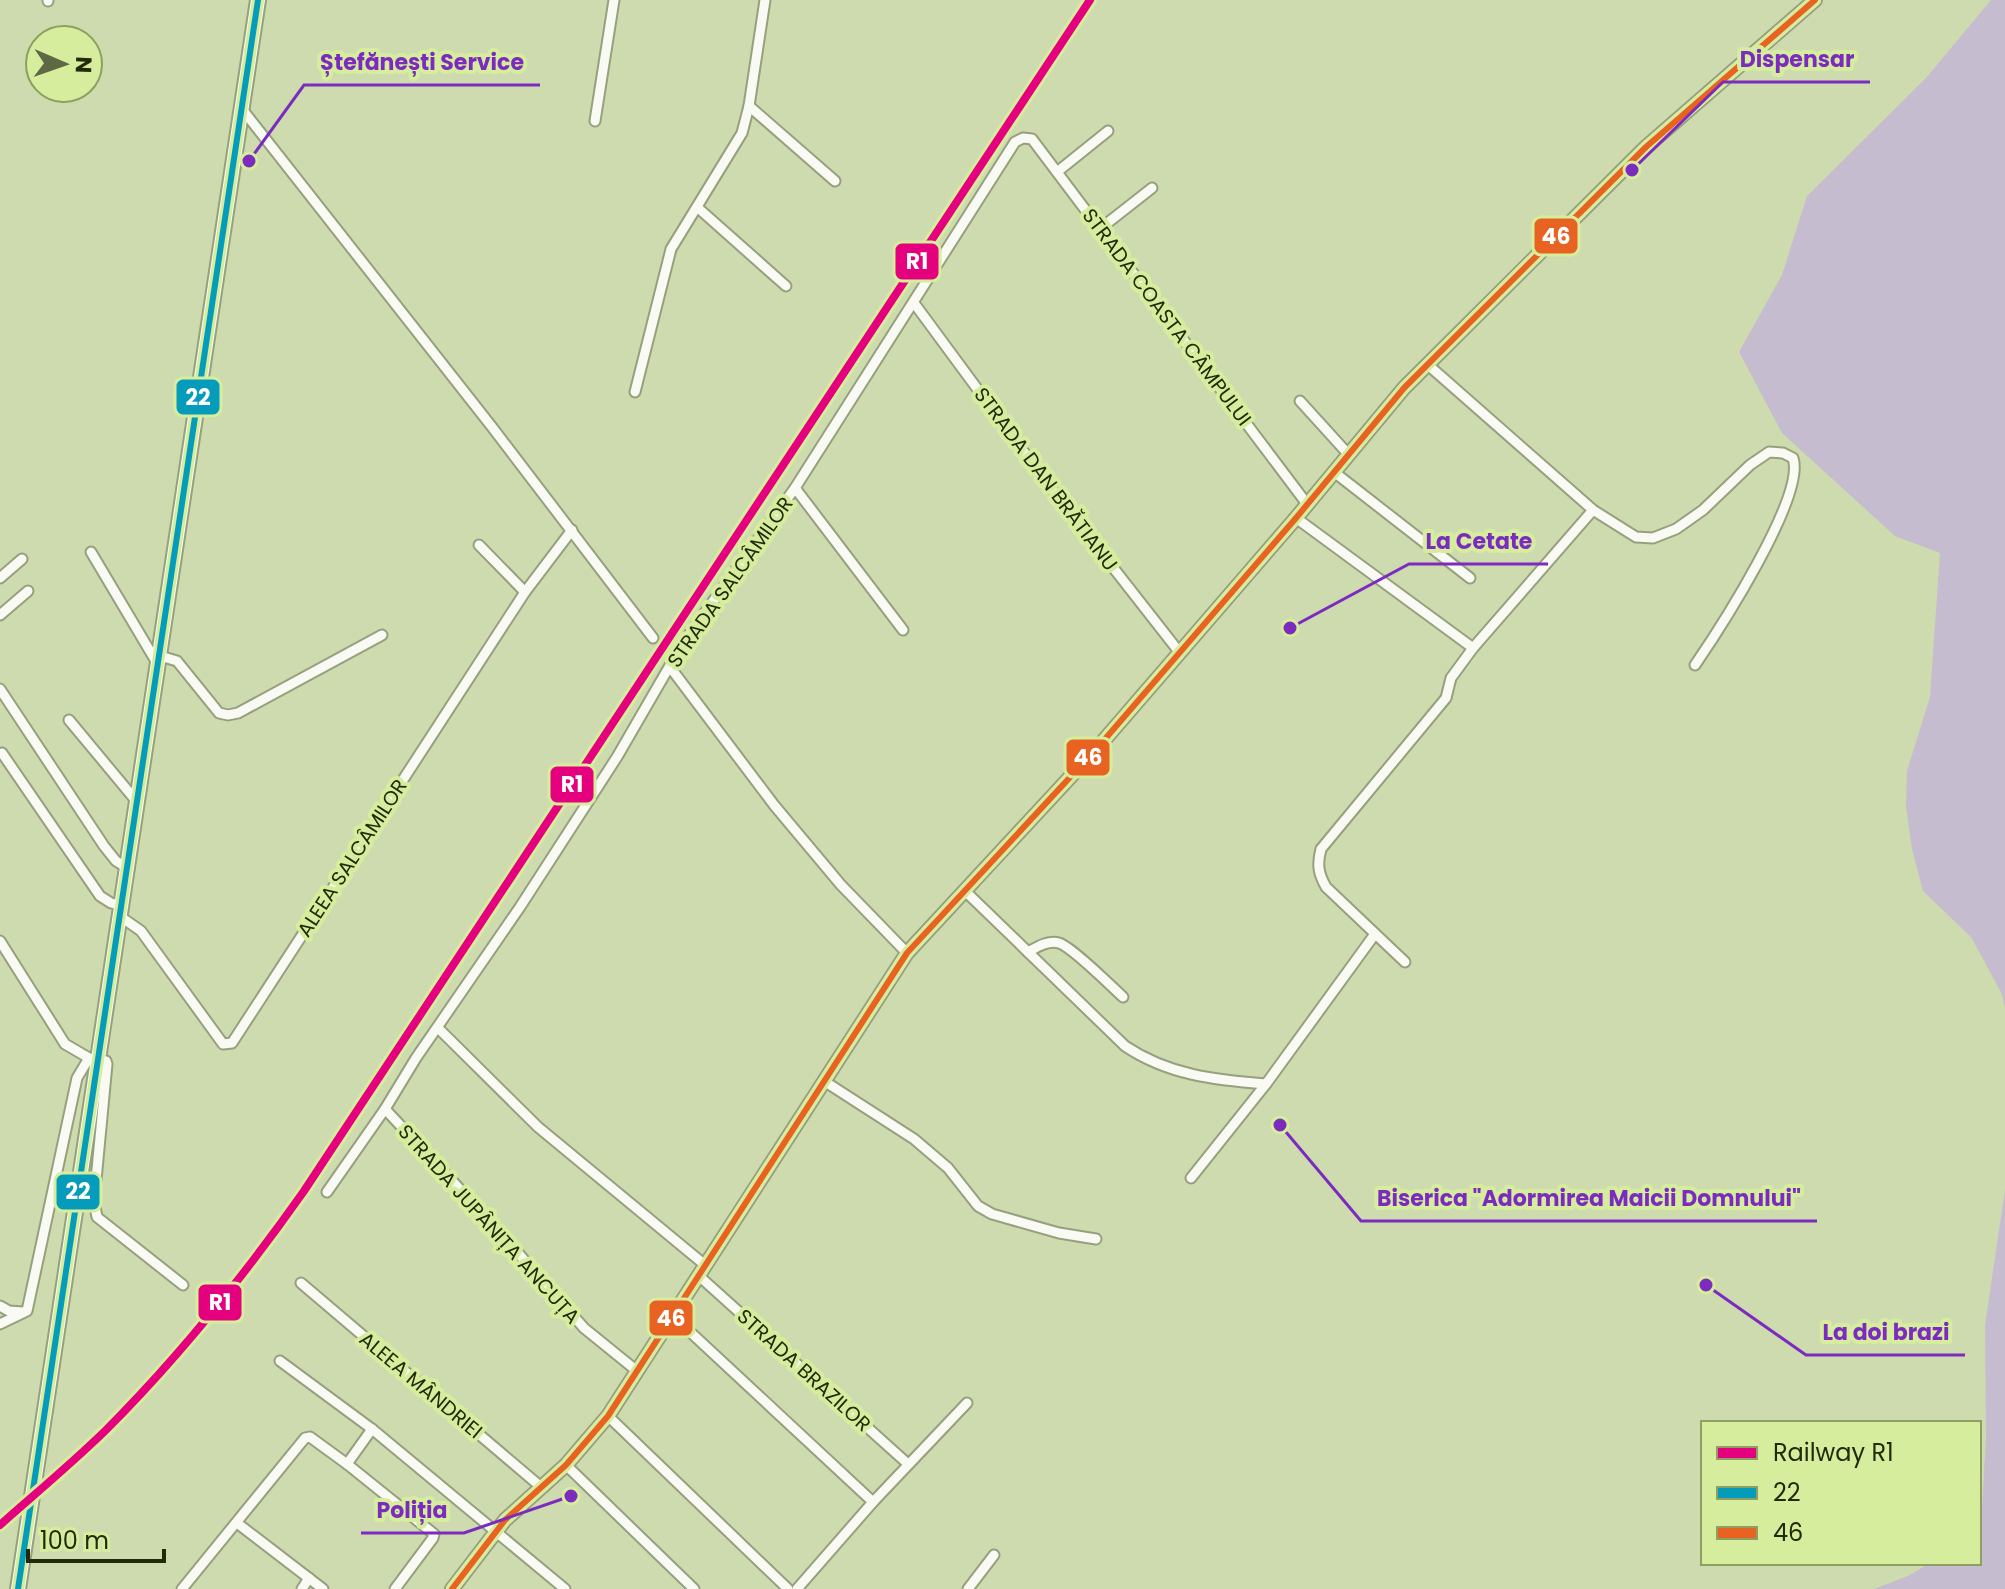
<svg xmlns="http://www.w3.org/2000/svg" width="2005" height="1589" font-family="Poppins,sans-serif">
	<rect width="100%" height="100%" fill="#cedbaf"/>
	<g fill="#c5bccf">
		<polygon points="1991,0 2005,0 2005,1008 2002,994 1971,937 1923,891 1912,849 1906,807 1907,771 1930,697 1940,553 1895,536 1782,433 1739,352 1782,275 1807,196 1926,78"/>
		<polygon points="2005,1190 2005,1589 1874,1589 1908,1576 1930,1563 1979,1563 1986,1438 1985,1325"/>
	</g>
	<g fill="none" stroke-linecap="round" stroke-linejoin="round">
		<defs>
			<g id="street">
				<polyline points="48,0 48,1"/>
				<polyline points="749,106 835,181"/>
				<polyline points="242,109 492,427 653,638"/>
				<polyline points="595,121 614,0"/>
				<polyline points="1057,172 1108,131"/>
				<polyline points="697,207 786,286"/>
				<polyline points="1101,228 1152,188"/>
				<polyline points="914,303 1043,478 1180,653"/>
				<path d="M1427 364 1593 510 1636 537 1653 538 1676 529 1703 510 1750 465 1769 452 1783 453 1793 458C1806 496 1719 630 1695 665"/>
				<polyline points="635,392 671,249 742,133 749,106 765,0"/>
				<polyline points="1300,401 1349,455"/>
				<polyline points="1334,472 1470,578"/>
				<polyline points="795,488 903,630"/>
				<polyline points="1296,518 1473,648"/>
				<polyline points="479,545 525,592"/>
				<polyline points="91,552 157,663"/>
				<polyline points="0,578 22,559"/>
				<polyline points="0,615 28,591"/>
				<polyline points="160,656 177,661 219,713 228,715 238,713 382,635"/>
				<polyline points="670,667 774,805 841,885 907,953"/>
				<polyline points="0,689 104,846 116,861 129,869"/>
				<polyline points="69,720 138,803"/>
				<polyline points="2,753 100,896 111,903 123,906"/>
				<path d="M964 890 1125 1046C1168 1075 1215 1080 1266 1084"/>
				<polyline points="121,917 141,931 223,1044 232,1043 525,592 572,530"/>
				<polyline points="0,941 65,1044 89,1058 106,1061 107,1064 94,1201 97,1217 183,1285"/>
				<path d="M1028 952C1037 947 1048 940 1059 943 1072 947 1111 986 1123 997"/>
				<path d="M1405 962 1326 887C1318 873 1317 864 1321 849L1446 698 1451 678 1473 648 1593 510"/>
				<polyline points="438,1028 538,1127 705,1265"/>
				<polyline points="824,1081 914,1139 948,1168 978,1206 992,1214 1059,1233 1096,1239"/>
				<polyline points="385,1109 416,1058 520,907 617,757 683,643 795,488 1015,142 1023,138 1032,139 1307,504"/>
				<polyline points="1191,1178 1266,1084 1375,934"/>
				<polyline points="327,1192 385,1109 497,1229 584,1328 637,1371"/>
				<polyline points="699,1276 908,1464"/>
				<polyline points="301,1283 541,1487"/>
				<polyline points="0,1306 9,1311 23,1312"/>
				<polyline points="673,1316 873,1502 797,1589"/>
				<polyline points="0,1324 27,1311 77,1078 89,1058"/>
				<polyline points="280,1361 372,1429 565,1589"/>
				<polyline points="608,1416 788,1589"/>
				<polyline points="372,1429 347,1464 434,1534 433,1538 395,1589"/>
				<polyline points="566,1465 694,1589"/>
				<polyline points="873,1502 967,1403"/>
				<polyline points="237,1523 323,1589"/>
				<polyline points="182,1589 305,1438 310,1437 347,1464"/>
				<polyline points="302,1589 309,1578"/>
				<polyline points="968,1589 994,1555"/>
			</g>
			<polyline id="secondary" points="452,1589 505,1520 566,1465 608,1416 907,953 1099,746 1296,518 1404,388 1646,147 1815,0"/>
			<polyline id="primary" points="18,1589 258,0"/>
		</defs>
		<use href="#street" stroke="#96a07e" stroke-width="13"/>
		<use href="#secondary" stroke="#96a07e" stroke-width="16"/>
		<use href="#primary" stroke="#96a07e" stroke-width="18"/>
		<use href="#street" stroke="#f8faf3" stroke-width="9"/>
		<use href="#secondary" stroke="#f8faf3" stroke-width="12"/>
		<use href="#primary" stroke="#f8faf3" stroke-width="14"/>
		<defs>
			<polyline id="bus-1" points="18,1589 258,0"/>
			<polyline id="bus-2" points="452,1589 505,1520 566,1465 608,1416 907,953 1099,746 1296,518 1404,388 1646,147 1815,0"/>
		</defs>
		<use href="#bus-1" stroke="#d6ed9d" stroke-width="12"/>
		<use href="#bus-2" stroke="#d6ed9d" stroke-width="12"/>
		<use href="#bus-1" stroke="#049cba" stroke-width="6"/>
		<use href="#bus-2" stroke="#e86221" stroke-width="6"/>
		<defs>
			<path id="rail-1" d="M0 1525C35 1494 71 1464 105 1431 179 1357 244 1276 304 1191L1090 0"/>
		</defs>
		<use href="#rail-1" stroke="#d6ed9d" stroke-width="14"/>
		<use href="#rail-1" stroke="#e5007d" stroke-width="8"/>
	</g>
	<g text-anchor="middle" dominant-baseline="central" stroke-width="8" stroke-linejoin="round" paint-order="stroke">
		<g font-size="20" fill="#232a0a" stroke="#d6ed9d">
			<text transform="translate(1167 317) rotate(53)">STRADA COASTA CÂMPULUI</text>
			<text transform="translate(1046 479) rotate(53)">STRADA DAN BRĂTIANU</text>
			<text transform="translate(730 582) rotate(-55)">STRADA SALCÂMILOR</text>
			<text transform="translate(352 858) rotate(-57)">ALEEA SALCÂMILOR</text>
			<text transform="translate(489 1224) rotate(48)">STRADA JUPÂNIȚA ANCUȚA</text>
			<text transform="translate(804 1370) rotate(42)">STRADA BRAZILOR</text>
			<text transform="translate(421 1385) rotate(40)">ALEEA MÂNDRIEI</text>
		</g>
	</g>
	<path fill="none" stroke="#7b2cbf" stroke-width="3" d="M1632 170L1723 82H1870M249 161L304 85H540M1290 628L1409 564H1548M1280 1125L1361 1221H1817M1706 1285L1806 1355H1965M571 1496L464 1533H361"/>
	<g fill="#7b2cbf" stroke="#d6ed9d" stroke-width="3">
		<circle cx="1632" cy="170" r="8"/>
		<circle cx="249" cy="161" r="8"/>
		<circle cx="1290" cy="628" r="8"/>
		<circle cx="1280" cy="1125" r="8"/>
		<circle cx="1706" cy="1285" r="8"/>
		<circle cx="571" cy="1496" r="8"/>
	</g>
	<g font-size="22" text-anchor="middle" font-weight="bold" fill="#7b2cbf" stroke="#d6ed9d" stroke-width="8" stroke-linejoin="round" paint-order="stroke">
		<text x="1797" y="67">Dispensar</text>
		<text x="422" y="70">Ștefănești Service</text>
		<text x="1479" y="549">La Cetate</text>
		<text x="1589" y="1206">Biserica "Adormirea Maicii Domnului"</text>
		<text x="1886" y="1340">La doi brazi</text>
		<text x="412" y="1518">Poliția</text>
	</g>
	<g stroke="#d6ed9d" stroke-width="3">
		<rect x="1533" y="217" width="46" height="38" rx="8" fill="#e86221"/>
		<rect x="894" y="242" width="46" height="39" rx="8" fill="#e5007d"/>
		<rect x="175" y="378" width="46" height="38" rx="8" fill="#049cba"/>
		<rect x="1065" y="738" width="46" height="39" rx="8" fill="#e86221"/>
		<rect x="549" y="765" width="46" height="39" rx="8" fill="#e5007d"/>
		<rect x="55" y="1173" width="46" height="38" rx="8" fill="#049cba"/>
		<rect x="197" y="1283" width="46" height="39" rx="8" fill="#e5007d"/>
		<rect x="648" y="1299" width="46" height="38" rx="8" fill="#e86221"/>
	</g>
	<g font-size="22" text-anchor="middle" font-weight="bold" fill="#fff">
		<text x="1556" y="244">46</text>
		<text x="917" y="269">R1</text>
		<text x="198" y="405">22</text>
		<text x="1088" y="765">46</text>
		<text x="572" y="792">R1</text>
		<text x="78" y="1199">22</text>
		<text x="220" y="1310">R1</text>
		<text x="671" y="1326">46</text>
	</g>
	<rect x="1701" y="1421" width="280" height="144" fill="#d6ed9d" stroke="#8e9f62" stroke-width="2"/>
	<rect x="1717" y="1447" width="40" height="12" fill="#e5007d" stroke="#8e9f62" stroke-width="2"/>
	<text x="1773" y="1461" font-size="24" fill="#232a0a">Railway R1</text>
	<rect x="1717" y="1487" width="40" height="12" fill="#049cba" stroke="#8e9f62" stroke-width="2"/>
	<text x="1773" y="1501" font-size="24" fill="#232a0a">22</text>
	<rect x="1717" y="1527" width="40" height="12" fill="#e86221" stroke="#8e9f62" stroke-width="2"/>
	<text x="1773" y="1541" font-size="24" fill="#232a0a">46</text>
	<g transform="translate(64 64) rotate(92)"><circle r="38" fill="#d6ed9d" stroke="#8e9f62" stroke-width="2"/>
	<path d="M0-6L14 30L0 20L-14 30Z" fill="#5f6844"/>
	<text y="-12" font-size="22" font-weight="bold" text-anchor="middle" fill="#232a0a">N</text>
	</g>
	<path d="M28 1549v12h136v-12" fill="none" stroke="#232a0a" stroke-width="4"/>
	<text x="40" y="1549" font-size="24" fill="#232a0a" stroke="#d6ed9d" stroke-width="6" paint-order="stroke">100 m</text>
</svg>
